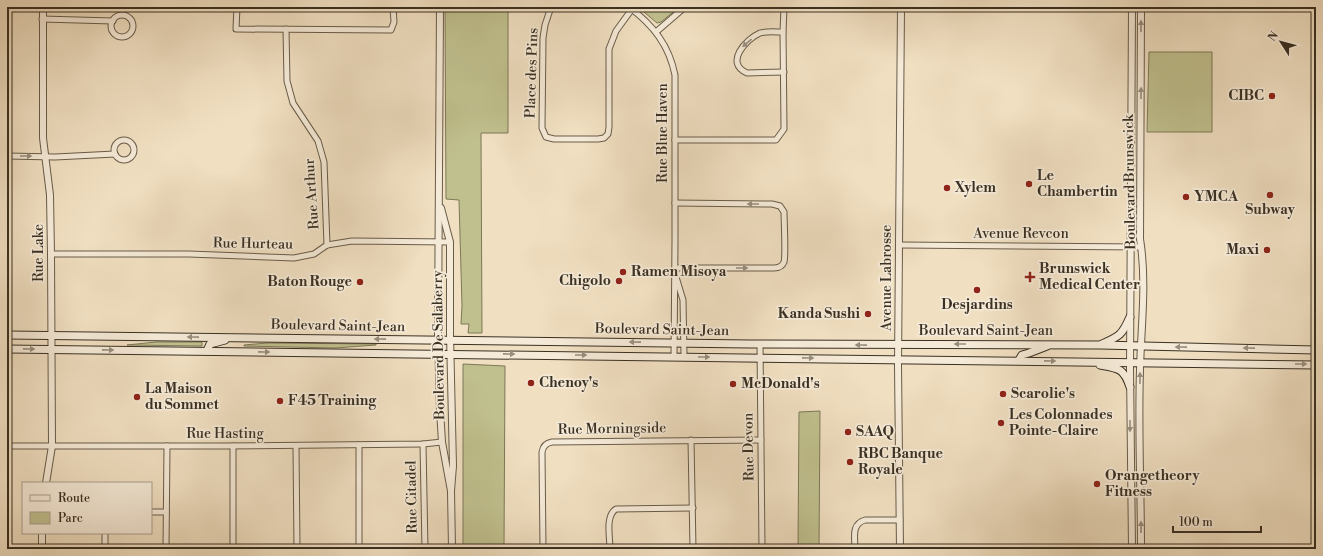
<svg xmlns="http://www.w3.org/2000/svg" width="1323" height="556" font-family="'Libre Bodoni',serif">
	<rect width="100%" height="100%" fill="#f0dfc1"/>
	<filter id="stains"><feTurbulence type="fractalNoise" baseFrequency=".005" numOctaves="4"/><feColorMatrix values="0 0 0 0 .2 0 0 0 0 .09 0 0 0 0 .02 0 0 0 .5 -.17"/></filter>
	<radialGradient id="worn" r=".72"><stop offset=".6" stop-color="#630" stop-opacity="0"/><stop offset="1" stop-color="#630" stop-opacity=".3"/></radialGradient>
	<g fill="#c0c08e" stroke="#7d7858">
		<polygon points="445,7 508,7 508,133 481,133 482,333 468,333 469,324 461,324 462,306 459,200 446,199"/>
		<polygon points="638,7 679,7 661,22 657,23"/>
		<polygon points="1149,52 1212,52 1212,132 1147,132"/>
		<polygon points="156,342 202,342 202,346 127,345"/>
		<polygon points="267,343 376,344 376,345 335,348 244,346 244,345"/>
		<polygon points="463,364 505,366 504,549 463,549"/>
		<polygon points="820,411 819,549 798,549 799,412"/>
	</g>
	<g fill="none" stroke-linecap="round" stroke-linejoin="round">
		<defs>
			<g id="minor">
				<polyline points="237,7 236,29 391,30 394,22 393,7"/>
				<polyline points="551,7 545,25 543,38 542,128 546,137 554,139 598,139 604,138 608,134 609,127 609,49 616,31 632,9"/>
				<path d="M629 7C653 25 669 45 675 75V241L674 356"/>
				<circle cx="122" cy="26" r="11"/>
				<polyline points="42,19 113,21"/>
				<polyline points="286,29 287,81 293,103 318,141 324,162 327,245"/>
				<polyline points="656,32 685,7"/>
				<path d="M783 32C776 32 767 31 760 33 746 39 724 63 747 73L784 72"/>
				<circle cx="124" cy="150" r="10"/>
				<polyline points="675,140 776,140 784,129 783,32 784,7"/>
				<polyline points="7,156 55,157 115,154"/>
				<polyline points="900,245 1141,247"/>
				<polyline points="51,254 189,254 294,258 314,254 327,245 352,241 450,242"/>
				<path d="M675 268H774C778 268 782 267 784 262 786 255 784 221 784 212L780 206 772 204 675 203"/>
				<polyline points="676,277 683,300 684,356"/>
				<polyline points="760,344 762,549"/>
				<polyline points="691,440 693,549"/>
				<polyline points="423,444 425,549"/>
				<polyline points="359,445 359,549"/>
				<polyline points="7,446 225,446 423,444 442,442"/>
				<polyline points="233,446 233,549"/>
				<polyline points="296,446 297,549"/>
				<polyline points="151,512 166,512"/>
				<polyline points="105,549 105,533"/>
				<polyline points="166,549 167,446"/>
				<path d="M543 549 542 452C543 446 546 443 552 442L761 440"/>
				<path d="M610 549C610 537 605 516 616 509L693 508"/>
				<path d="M855 549C855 538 851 524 865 520H900"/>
			</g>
			<g id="tertiary">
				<polyline points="43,7 43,138 50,195 51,254 52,446 46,483"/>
				<polyline points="440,7 438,334 440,410 442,442 451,491"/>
				<polyline points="441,208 450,242 450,334 453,466 451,491 452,549"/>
				<polyline points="42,549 42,533"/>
				<polyline points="900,549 898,365 901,7"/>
				<polyline points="1132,549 1130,369 1132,7"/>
				<path d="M1141 549C1141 489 1138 429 1140 370 1141 326 1147 282 1140 239L1141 7"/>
			</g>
			<g id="secondary">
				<polyline points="7,335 750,344 1100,345 1316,350"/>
				<path d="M1102 344C1120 336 1122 335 1130 317"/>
				<polyline points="7,349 1316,365"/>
				<polyline points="207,351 210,344 225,340"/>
				<polyline points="1019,360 1022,355 1029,353 1047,346"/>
				<path d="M1100 365C1118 368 1124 368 1130 387"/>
			</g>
		</defs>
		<use href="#minor" stroke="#685c4a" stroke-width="7"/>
		<use href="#tertiary" stroke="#685c4a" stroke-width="8"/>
		<use href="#secondary" stroke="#3a3023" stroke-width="9"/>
		<use href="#minor" stroke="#f5ead7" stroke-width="5"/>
		<use href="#tertiary" stroke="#f5ead7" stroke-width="6"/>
		<use href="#secondary" stroke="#f5ead7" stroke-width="7"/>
	</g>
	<defs><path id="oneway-solid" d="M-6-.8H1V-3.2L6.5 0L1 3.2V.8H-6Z"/></defs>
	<g fill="#988d7d">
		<use href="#oneway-solid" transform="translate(1141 26) rotate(-90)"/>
		<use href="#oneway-solid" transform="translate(747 43) rotate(140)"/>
		<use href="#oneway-solid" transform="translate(1141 93) rotate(-90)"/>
		<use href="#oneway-solid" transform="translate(26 156)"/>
		<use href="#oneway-solid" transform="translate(753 204) rotate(180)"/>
		<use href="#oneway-solid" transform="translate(742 268)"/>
		<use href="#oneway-solid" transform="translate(193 337) rotate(-179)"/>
		<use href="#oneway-solid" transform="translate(380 339) rotate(-179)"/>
		<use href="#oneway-solid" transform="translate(635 342) rotate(-179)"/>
		<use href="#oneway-solid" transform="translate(960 344) rotate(-180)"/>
		<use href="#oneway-solid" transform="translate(861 345) rotate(-179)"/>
		<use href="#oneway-solid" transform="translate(1181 347) rotate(-179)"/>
		<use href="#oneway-solid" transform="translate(1249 348) rotate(-179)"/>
		<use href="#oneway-solid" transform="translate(29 349) rotate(1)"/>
		<use href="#oneway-solid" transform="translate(108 350) rotate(1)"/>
		<use href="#oneway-solid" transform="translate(264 352) rotate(1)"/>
		<use href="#oneway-solid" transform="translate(509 354) rotate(1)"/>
		<use href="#oneway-solid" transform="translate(581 355)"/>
		<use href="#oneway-solid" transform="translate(704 357)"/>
		<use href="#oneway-solid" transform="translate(808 358) rotate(1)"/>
		<use href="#oneway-solid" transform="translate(1050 361) rotate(1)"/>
		<use href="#oneway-solid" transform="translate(1301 364)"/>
		<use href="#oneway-solid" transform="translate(1140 378) rotate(-90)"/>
		<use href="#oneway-solid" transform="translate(1130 426) rotate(90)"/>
		<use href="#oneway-solid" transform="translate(1141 527) rotate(-90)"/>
	</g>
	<g fill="#8f2418" stroke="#f5ead7" stroke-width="1.5">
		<circle cx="1272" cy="96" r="4"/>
		<circle cx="1029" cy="184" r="4"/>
		<circle cx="947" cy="188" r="4"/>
		<circle cx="1270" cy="195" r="4"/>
		<circle cx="1186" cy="197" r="4"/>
		<circle cx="1267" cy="250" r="4"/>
		<circle cx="623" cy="272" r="4"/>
		<path d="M1028 271h4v4h4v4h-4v4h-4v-4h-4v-4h4z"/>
		<circle cx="619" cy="281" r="4"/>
		<circle cx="360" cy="282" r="4"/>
		<circle cx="977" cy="290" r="4"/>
		<circle cx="868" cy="314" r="4"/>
		<circle cx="531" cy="383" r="4"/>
		<circle cx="733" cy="384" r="4"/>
		<circle cx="1003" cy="394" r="4"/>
		<circle cx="137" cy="397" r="4"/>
		<circle cx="280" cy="401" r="4"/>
		<circle cx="1001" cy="423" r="4"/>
		<circle cx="848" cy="432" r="4"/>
		<circle cx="850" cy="462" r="4"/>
		<circle cx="1097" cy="484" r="4"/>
	</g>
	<g text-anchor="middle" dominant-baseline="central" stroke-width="3.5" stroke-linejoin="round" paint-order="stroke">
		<g font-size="14" fill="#3a3023" stroke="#f5ead7">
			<text transform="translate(532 73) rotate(-88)">Place des Pins</text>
			<text transform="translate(663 133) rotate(-90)">Rue Blue Haven</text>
			<text transform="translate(1130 182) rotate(-91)">Boulevard Brunswick</text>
			<text transform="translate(312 194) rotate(-94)">Rue Arthur</text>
			<text x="1021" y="234">Avenue Revcon</text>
			<text transform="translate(253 244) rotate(1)">Rue Hurteau</text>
			<text transform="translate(39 253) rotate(-90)">Rue Lake</text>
			<text transform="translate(887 278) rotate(-90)">Avenue Labrosse</text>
			<text transform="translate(338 326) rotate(1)">Boulevard Saint-Jean</text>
			<text transform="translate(662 330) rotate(1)">Boulevard Saint-Jean</text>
			<text x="986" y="331">Boulevard Saint-Jean</text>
			<text transform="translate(439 345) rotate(-91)">Boulevard De Salaberry</text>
			<text transform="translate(612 429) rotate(-1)">Rue Morningside</text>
			<text x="225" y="434">Rue Hasting</text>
			<text transform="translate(749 447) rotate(-91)">Rue Devon</text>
			<text transform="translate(412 497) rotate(-91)">Rue Citadel</text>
		</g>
		<g font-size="14" font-weight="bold" fill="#3a3023" stroke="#f5ead7" text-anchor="start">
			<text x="1264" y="96" text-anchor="end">CIBC</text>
			<text x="1037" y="176">Le<tspan x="1037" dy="16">Chambertin</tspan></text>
			<text x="955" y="188">Xylem</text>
			<text x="1194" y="197">YMCA</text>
			<text x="1270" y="210" text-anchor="middle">Subway</text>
			<text x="1259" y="250" text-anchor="end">Maxi</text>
			<text x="1039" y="269">Brunswick<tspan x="1039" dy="16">Medical Center</tspan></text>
			<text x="631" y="272">Ramen Misoya</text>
			<text x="611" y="281" text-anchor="end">Chigolo</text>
			<text x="352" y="282" text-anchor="end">Baton Rouge</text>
			<text x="977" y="305" text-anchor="middle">Desjardins</text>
			<text x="860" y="314" text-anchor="end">Kanda Sushi</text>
			<text x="539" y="383">Chenoy's</text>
			<text x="741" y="384">McDonald's</text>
			<text x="145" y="389">La Maison<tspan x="145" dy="16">du Sommet</tspan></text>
			<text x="1011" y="394">Scarolie's</text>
			<text x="288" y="401">F45 Training</text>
			<text x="1009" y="415">Les Colonnades<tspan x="1009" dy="16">Pointe-Claire</tspan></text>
			<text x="856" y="432">SAAQ</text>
			<text x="858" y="454">RBC Banque<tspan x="858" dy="16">Royale</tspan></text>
			<text x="1105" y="476">Orangetheory<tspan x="1105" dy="16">Fitness</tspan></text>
		</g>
	</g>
	<rect width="1323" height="556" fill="none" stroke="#f0dfc1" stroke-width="24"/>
	<rect x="8" y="8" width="1307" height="540" fill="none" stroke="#3a3023" stroke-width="2"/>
	<rect x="12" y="12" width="1299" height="532" fill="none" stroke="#3a3023"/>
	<rect x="22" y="482" width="130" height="52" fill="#f5ead7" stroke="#aaa08f"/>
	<rect x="30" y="495" width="20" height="6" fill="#f5ead7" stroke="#aaa08f"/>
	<text x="58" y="502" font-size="12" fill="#3a3023">Route</text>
	<rect x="30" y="512" width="20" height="12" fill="#c0c08e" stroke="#aaa08f"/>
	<text x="58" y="522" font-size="12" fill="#3a3023">Parc</text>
	<g transform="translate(1281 42) rotate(306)" stroke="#f5ead7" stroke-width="3" paint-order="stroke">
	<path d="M0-3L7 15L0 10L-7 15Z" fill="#3a3023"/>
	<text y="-6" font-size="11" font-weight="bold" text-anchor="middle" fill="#3a3023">N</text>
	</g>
	<path d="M1173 526v6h88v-6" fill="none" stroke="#3a3023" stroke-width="2"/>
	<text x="1179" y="526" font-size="12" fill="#3a3023" stroke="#f5ead7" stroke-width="3" paint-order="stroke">100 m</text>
	<rect width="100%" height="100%" filter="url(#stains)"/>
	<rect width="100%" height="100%" fill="url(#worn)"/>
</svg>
